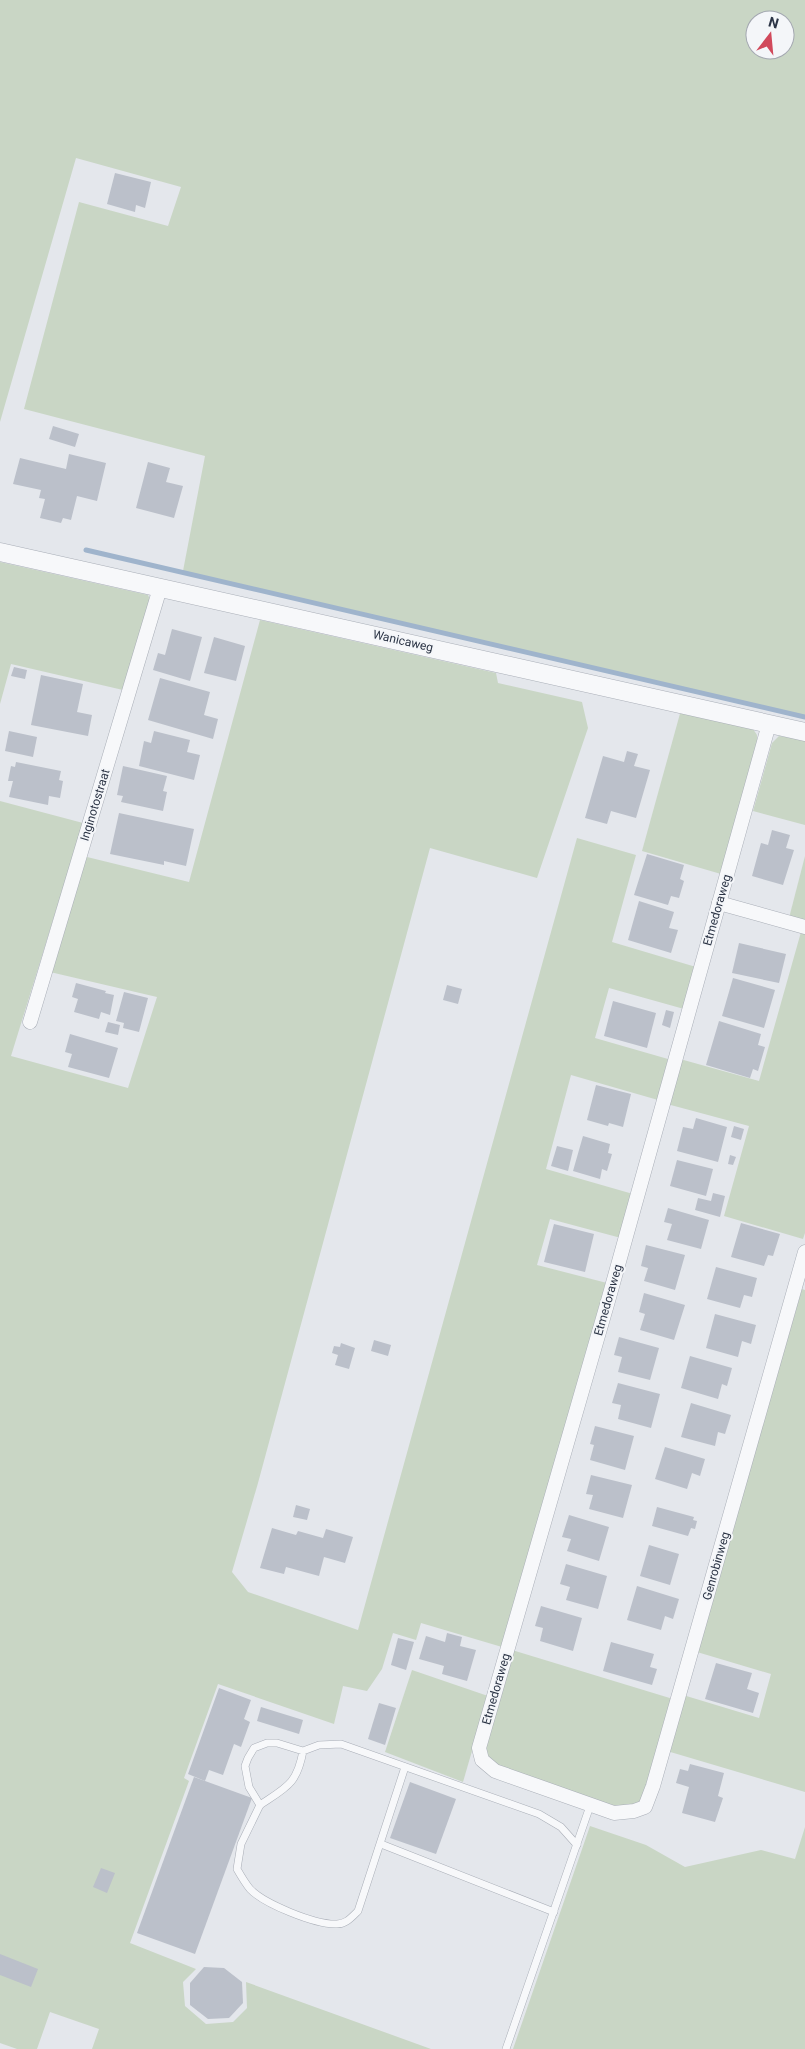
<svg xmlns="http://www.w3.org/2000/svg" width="805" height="2049" font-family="Roboto,sans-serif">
	<rect width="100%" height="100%" fill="#e4e7ec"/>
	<g fill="#c9d6c5" fill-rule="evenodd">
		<path d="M0 0H805V717L183 571 205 456 24 409 79 202 168 226 181 187 76 158 0 422ZM755 20H785V50H755Z"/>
		<polygon points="0,562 148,595 151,602 123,690 11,664 0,704"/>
		<polygon points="260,620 496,673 498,683 582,702 588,728 537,878 430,848 258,1483 232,1572 248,1592 358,1630 577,838 636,855 612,942 696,967 684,1009 609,988 595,1038 668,1059 658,1100 571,1075 546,1169 633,1194 621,1238 550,1219 537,1265 607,1283 502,1647 421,1623 416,1640 393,1633 382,1669 367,1691 343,1686 334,1724 218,1684 184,1778 189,1781 130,1943 196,1969 183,1982 185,2006 206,2024 233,2022 247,2008 246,1982 431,2049 92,2049 99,2029 50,2012 37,2049 17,2049 0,2043 0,801 83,823 11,1056 128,1088 157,997 50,972 83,856 189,882"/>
		<polygon points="681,710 751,726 757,735 757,743 721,874 642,851"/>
		<polygon points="779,736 805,740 805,825 753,811 772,743"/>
		<polygon points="805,856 805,923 789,918"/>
		<polygon points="801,932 805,933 805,1233 803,1239 724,1216 749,1126 667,1104 680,1059 759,1081"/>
		<polygon points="802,1289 805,1290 805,1792 667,1751 683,1695 759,1718 771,1674 697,1652"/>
		<polygon points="512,1650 673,1699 649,1788 639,1804 616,1808 493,1763 485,1757 484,1747"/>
		<polygon points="412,1670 488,1696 463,1782 385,1752"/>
		<polygon points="590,1826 646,1845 685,1867 761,1850 795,1859 805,1827 805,2049 513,2049"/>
	</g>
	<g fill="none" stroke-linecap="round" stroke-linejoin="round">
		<polyline stroke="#9fb4cc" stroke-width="5" points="86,550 805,717"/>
	</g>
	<g fill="#bbc0ca">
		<polygon points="115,173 151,182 145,208 136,205 135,212 107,204"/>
		<polygon points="53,426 79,434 75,447 49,439"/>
		<polygon points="69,454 106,463 97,501 77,496 71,520 63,518 61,523 40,518 45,499 39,498 41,490 13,484 20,458 66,469"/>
		<polygon points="148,462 170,468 166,482 183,486 174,518 136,508"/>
		<polygon points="172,629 202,637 190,681 153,670 158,653 165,655"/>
		<polygon points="214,637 245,646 236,681 204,673"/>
		<polygon points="14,667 27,670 25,679 11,676"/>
		<polygon points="41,675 83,684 77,712 92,715 88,736 31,725"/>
		<polygon points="160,678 210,692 204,715 218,719 213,739 148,720"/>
		<polygon points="9,731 37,737 33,757 5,751"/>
		<polygon points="154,731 190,740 187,752 200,755 194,780 139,766 144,741 151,743"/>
		<polygon points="627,751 638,754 634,766 650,770 636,818 611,811 607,824 585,818 603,756 624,762"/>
		<polygon points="16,762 61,771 59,780 63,781 60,798 49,796 48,805 9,797 13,781 8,781 11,766 15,767"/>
		<polygon points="123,766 167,776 163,791 167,792 163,811 121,802 123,796 117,795"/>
		<polygon points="119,813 194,829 186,866 164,861 164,865 110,854"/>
		<polygon points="772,830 790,835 786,848 794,850 783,885 752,876 761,843 768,845"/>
		<polygon points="647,854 684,865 680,879 684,881 679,898 671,896 668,905 634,895"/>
		<polygon points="639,901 674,912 669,928 678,930 671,953 628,940"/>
		<polygon points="739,943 786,954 779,983 732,973"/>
		<polygon points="733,978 775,990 764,1028 722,1016"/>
		<polygon points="76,983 106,991 105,993 114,995 110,1015 101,1012 99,1019 74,1012 78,999 72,997"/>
		<polygon points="447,985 462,989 458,1004 443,1000"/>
		<polygon points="124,992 148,998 139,1032 123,1028 124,1023 116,1021"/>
		<polygon points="613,1001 656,1013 647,1048 604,1036"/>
		<polygon points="666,1010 674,1012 670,1028 662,1025"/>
		<polygon points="719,1021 761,1034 758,1045 765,1047 758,1071 753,1069 750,1078 706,1065"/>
		<polygon points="108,1022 120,1025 118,1035 105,1032"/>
		<polygon points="70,1034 118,1048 109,1078 68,1067 72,1054 65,1052"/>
		<polygon points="596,1085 631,1094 623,1127 609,1123 608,1126 587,1120"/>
		<polygon points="696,1118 727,1127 718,1162 677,1151 683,1127 693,1129"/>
		<polygon points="734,1126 744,1129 741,1140 731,1137"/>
		<polygon points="583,1136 610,1144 608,1153 612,1154 607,1171 602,1169 600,1179 573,1171"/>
		<polygon points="557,1146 573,1150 568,1171 551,1166"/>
		<polygon points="730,1155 736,1157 733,1165 728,1164"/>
		<polygon points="677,1160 713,1169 706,1196 670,1186"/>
		<polygon points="713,1193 725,1196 720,1217 695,1210 698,1198 711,1201"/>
		<polygon points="668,1208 709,1220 701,1249 667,1240 672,1224 664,1222"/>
		<polygon points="741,1223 780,1234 773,1256 768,1255 764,1266 731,1257"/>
		<polygon points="554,1224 594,1234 585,1272 544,1262"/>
		<polygon points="646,1245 685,1255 675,1290 644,1281 648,1268 641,1266"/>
		<polygon points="716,1267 757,1278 752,1297 744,1295 740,1308 707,1299"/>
		<polygon points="644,1293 685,1305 674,1340 640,1330 645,1314 639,1312"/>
		<polygon points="715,1314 756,1325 751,1344 742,1341 738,1357 706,1348"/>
		<polygon points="619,1337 659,1348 650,1380 618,1372 622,1357 614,1355"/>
		<polygon points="374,1340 391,1345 388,1356 371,1351"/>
		<polygon points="341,1343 355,1348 349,1369 335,1365 338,1355 332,1353 334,1346 340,1347"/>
		<polygon points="690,1356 732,1368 727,1386 722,1384 718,1399 681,1388"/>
		<polygon points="618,1383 660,1394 651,1428 618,1419 621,1405 612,1403"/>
		<polygon points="691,1403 731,1415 725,1434 718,1432 715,1446 681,1437"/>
		<polygon points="595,1426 634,1436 625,1470 590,1460 594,1445 590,1444"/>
		<polygon points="665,1447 705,1459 700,1476 692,1473 687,1489 655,1479"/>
		<polygon points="591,1475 632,1485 623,1518 589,1509 593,1495 586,1494"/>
		<polygon points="296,1505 310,1509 307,1520 293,1517"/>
		<polygon points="657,1507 694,1517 693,1520 697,1521 695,1529 691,1528 688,1536 652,1526"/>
		<polygon points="569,1515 609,1527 599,1561 567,1551 571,1539 562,1537"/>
		<polygon points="272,1528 296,1535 298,1531 323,1538 326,1529 353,1537 345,1563 324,1557 319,1576 286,1567 284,1574 260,1568"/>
		<polygon points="649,1545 679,1554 670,1585 640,1576"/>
		<polygon points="566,1564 607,1576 598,1609 566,1600 570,1587 560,1584"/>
		<polygon points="637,1586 679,1599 673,1619 665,1616 661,1630 627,1620"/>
		<polygon points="541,1606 582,1618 573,1651 540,1641 543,1628 535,1626"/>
		<polygon points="447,1633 462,1637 460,1646 476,1650 467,1681 442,1674 444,1666 419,1659 426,1636 445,1642"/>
		<polygon points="398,1638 414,1642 406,1670 391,1665"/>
		<polygon points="611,1642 654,1654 650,1667 657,1669 652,1685 603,1671"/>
		<polygon points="716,1663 752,1673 747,1689 759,1693 753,1713 705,1699"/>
		<polygon points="219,1688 251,1700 244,1719 250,1722 241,1747 234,1744 223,1775 209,1770 205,1781 188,1774"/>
		<polygon points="379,1703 396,1708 385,1745 368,1739"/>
		<polygon points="261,1707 303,1720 299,1734 257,1721"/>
		<polygon points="690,1764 724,1773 718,1796 723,1798 715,1822 682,1813 689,1787 676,1783 680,1769 688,1771"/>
		<polygon points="194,1777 252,1798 195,1954 137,1933"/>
		<polygon points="410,1782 456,1799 436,1854 390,1838"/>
		<polygon points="101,1868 115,1873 107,1893 93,1887"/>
		<polygon points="0,1954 38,1969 31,1987 0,1975"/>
		<polygon points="204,1967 224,1968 242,1982 243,2003 229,2018 208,2019 190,2005 190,1983"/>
	</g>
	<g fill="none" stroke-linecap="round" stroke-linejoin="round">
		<defs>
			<g id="service">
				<path d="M303 1751C297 1784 287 1787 260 1805L249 1787 245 1766 248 1758 254 1748 267 1743H277L303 1751 319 1745 341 1744 539 1814 561 1827 577 1845"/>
				<path d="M260 1805 241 1844 237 1869C241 1876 245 1883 250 1889 264 1904 314 1924 335 1924 345 1925 351 1918 358 1911L405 1767"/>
				<polyline points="381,1844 554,1912"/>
				<polyline points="506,2049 590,1806"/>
			</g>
			<g id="minor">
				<polyline points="769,724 608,1301 479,1748 482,1760 495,1771 614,1813 634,1811 645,1807 653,1786 805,1252"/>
				<polyline points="719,903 805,927"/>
				<polyline points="30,1022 160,588"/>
			</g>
			<polyline id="tertiary" points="0,552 805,732"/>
		</defs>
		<use href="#service" stroke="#a9aeb7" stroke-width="8"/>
		<use href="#minor" stroke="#a9aeb7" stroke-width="15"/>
		<use href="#tertiary" stroke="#a9aeb7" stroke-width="19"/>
		<use href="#service" stroke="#f7f8fa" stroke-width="7"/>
		<use href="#minor" stroke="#f7f8fa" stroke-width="14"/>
		<use href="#tertiary" stroke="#f7f8fa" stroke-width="18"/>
	</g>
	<g text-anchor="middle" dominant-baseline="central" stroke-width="4" stroke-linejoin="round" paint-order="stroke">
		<g font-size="12" fill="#2b3445" stroke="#f4f6f9">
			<text transform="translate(403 641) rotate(13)">Wanicaweg</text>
			<text transform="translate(95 805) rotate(-73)">Inginotostraat</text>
			<text transform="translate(717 910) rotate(-74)">Etmedoraweg</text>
			<text transform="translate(608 1300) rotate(-74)">Etmedoraweg</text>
			<text transform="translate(716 1566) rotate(-74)">Genrobinweg</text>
			<text transform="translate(496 1689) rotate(-74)">Etmedoraweg</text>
		</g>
	</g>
	<g transform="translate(770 35) rotate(16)"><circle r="24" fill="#f4f6f9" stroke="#a4a8b1"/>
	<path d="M0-4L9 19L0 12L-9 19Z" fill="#d1495b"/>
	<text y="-8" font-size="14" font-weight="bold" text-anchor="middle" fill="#2b3445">N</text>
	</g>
</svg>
